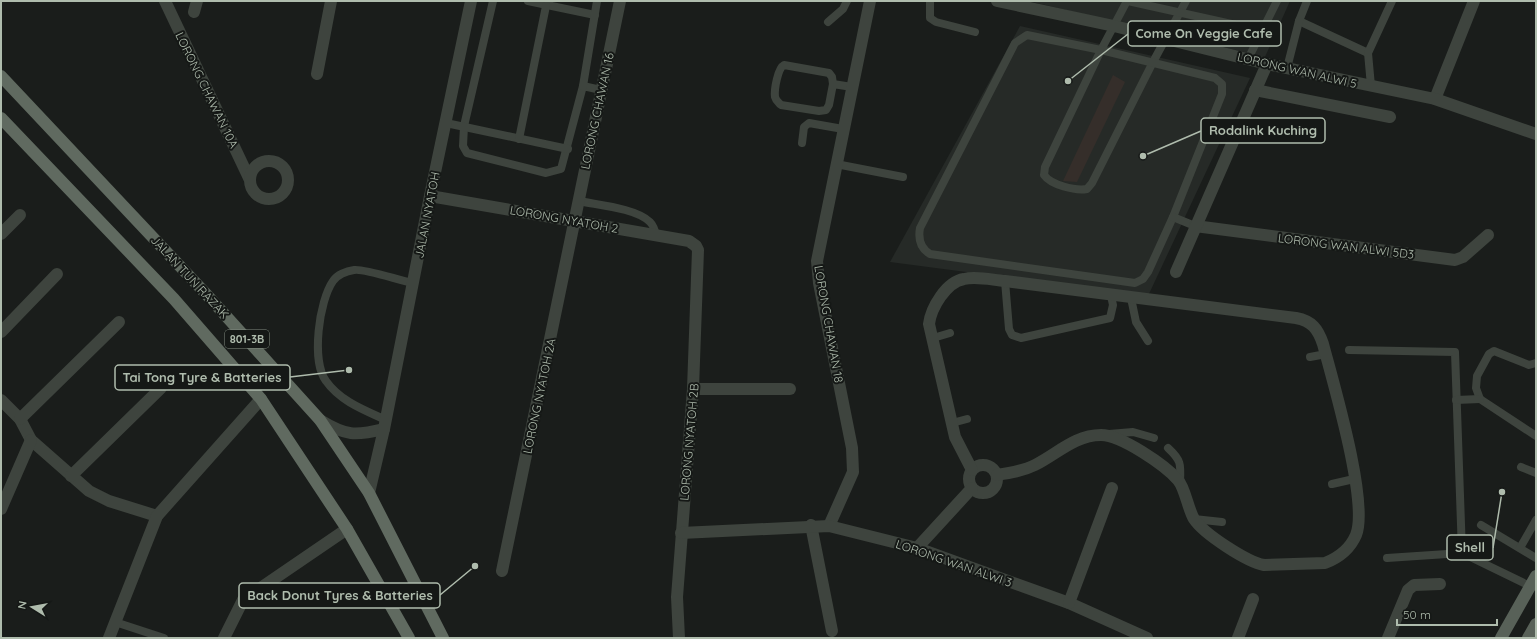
<svg xmlns="http://www.w3.org/2000/svg" width="1537" height="639" font-family="Quicksand,sans-serif">
	<rect width="100%" height="100%" fill="#1a1d1b"/>
	<g fill="#262a27">
		<polygon points="1028,1 1290,1 1265,57"/>
		<polygon points="1020,26 1250,78 1148,296 890,262"/>
	</g>
	<polygon fill="#352e2a" points="1113,75 1125,82 1077,182 1063,181"/>
	<g fill="none" stroke-linecap="round" stroke-linejoin="round">
		<g stroke="#3e443e" stroke-width="8">
			<polyline points="493,1 464,126 463,146 467,153 546,173 561,169 583,86 601,90"/>
			<polyline points="528,1 595,15"/>
			<polyline points="930,1 930,18 936,22 975,32"/>
			<path d="M1127 1 1101 50 1045 167 1044 175C1051 185 1075 191 1087 189L1092 183 1153 62 1186 1"/>
			<polyline points="1128,1 1263,31"/>
			<polyline points="1299,21 1368,53"/>
			<polyline points="828,22 843,9 847,1"/>
			<path d="M1027 35 1101 50 1215 78 1222 84V94L1173 217 1148 272 1143 279 1135 283 930 254C920 248 918 239 920 228L1015 43Z"/>
			<polyline points="1248,59 1277,1"/>
			<polyline points="1287,68 1299,21 1307,1"/>
			<path d="M833 84 829 105 826 110 819 111 781 105C778 102 776 101 775 97 774 89 778 68 784 65L829 73 832 77 833 84 852 87"/>
			<polyline points="583,86 597,1"/>
			<polyline points="1371,86 1368,53 1392,1"/>
			<polyline points="446,123 568,149"/>
			<polyline points="519,139 546,6"/>
			<polyline points="802,143 804,127 809,123 843,129"/>
			<polyline points="836,164 903,177"/>
			<path d="M579 201C597 205 636 208 650 222 654 226 655 230 656 236"/>
			<polyline points="1173,217 1195,226"/>
			<polyline points="1005,281 1009,329 1012,335 1021,338 1110,318 1113,305 1111,296"/>
			<polyline points="1131,298 1136,322 1148,341"/>
			<polyline points="933,338 950,333"/>
			<polyline points="1349,350 1455,352 1462,553 1387,558"/>
			<polyline points="1310,357 1326,354"/>
			<polyline points="1536,363 1529,365 1494,351 1489,354 1477,376 1476,388 1480,399 1536,436"/>
			<polyline points="1456,400 1480,399"/>
			<path d="M386 420C364 410 340 401 326 381 311 361 319 301 333 281 337 275 346 271 354 270 363 268 401 281 413 283"/>
			<polyline points="952,423 967,419"/>
			<polyline points="1109,434 1133,432 1154,438"/>
			<path d="M1168 448C1181 460 1181 464 1180 481"/>
			<polyline points="1521,467 1536,473"/>
			<polyline points="1332,484 1354,479"/>
			<polyline points="1194,519 1222,522"/>
			<polyline points="1481,525 1536,558"/>
			<polyline points="1520,548 1536,520"/>
			<polyline points="1462,553 1530,586"/>
			<polyline points="115,622 164,638"/>
		</g>
		<g stroke="#3e443e" stroke-width="12">
			<polyline points="165,1 249,178"/>
			<polyline points="194,12 197,1"/>
			<polyline points="317,74 331,1"/>
			<polyline points="1255,90 1390,117"/>
			<polyline points="1435,99 1474,1"/>
			<circle cx="269" cy="180" r="19"/>
			<polyline points="430,196 689,241 696,246 698,250 693,389 677,597 679,638"/>
			<polyline points="1195,226 1455,260 1463,257 1488,235"/>
			<polyline points="1,234 20,215"/>
			<polyline points="1176,272 1267,64"/>
			<polyline points="1,332 57,274"/>
			<polyline points="693,389 790,389"/>
			<polyline points="1,400 20,419 31,440 89,491 109,501 157,516"/>
			<polyline points="20,419 119,322"/>
			<circle cx="983" cy="479" r="14"/>
			<path d="M972 470 955 437 929 324C931 308 946 282 964 279 977 276 992 280 1005 281L1296 318C1312 321 1318 329 1323 344 1333 382 1369 503 1356 535 1350 549 1338 558 1325 563L1264 565C1247 562 1204 534 1194 519 1188 509 1185 488 1178 480 1165 465 1121 435 1101 435 1075 435 1057 454 1035 465 1023 471 1010 473 997 475"/>
			<polyline points="71,476 161,388"/>
			<polyline points="1,509 31,440"/>
			<polyline points="811,525 832,631"/>
			<polyline points="829,526 853,472 852,448 819,283 817,261 870,1"/>
			<polyline points="681,533 829,526 917,548 1069,603 1147,638"/>
			<polyline points="917,548 972,488"/>
			<polyline points="502,571 620,1"/>
			<polyline points="1069,603 1112,488"/>
			<polyline points="109,638 157,516 261,399"/>
			<polyline points="1238,638 1253,599"/>
			<polyline points="1388,638 1408,590 1414,585 1440,584"/>
		</g>
		<g stroke="#3e443e" stroke-width="12">
			<polyline points="997,1 1114,26 1267,64 1435,99 1536,134"/>
			<path d="M320 420C346 436 355 436 384 429"/>
			<polyline points="369,493 384,429 430,196 471,1"/>
			<polyline points="224,638 243,600 347,529"/>
		</g>
		<g stroke="#586158" stroke-width="12">
			<polyline points="1501,638 1536,576"/>
			<polyline points="1528,638 1536,624"/>
		</g>
		<g stroke="#606a60" stroke-width="12">
			<polyline points="1,76 207,295 320,420 369,493 443,638"/>
			<polyline points="1,118 174,299 261,399 347,529 409,638"/>
		</g>
	</g>
	<g text-anchor="middle" dominant-baseline="central" stroke-width="4" stroke-linejoin="round" paint-order="stroke">
		<rect fill="#151816" stroke="#818b80" stroke-width="1" x="225" y="330" width="44" height="18" rx="3"/>
		<g font-size="11" font-weight="bold" fill="#afbcad">
			<text x="247" y="339">801-3B</text>
		</g>
		<g font-size="12" fill="#afbcad" stroke="#151816">
			<text transform="translate(1297 70) rotate(13)">LORONG WAN ALWI 5</text>
			<text transform="translate(207 90) rotate(64)">LORONG CHAWAN 10A</text>
			<text transform="translate(597 111) rotate(-78)">LORONG CHAWAN 16</text>
			<text transform="translate(427 215) rotate(-79)">JALAN NYATOH</text>
			<text transform="translate(564 219) rotate(10)">LORONG NYATOH 2</text>
			<text transform="translate(1346 246) rotate(7)">LORONG WAN ALWI 5D3</text>
			<text transform="translate(190 277) rotate(47)">JALAN TUN RAZAK</text>
			<text transform="translate(829 324) rotate(80)">LORONG CHAWAN 18</text>
			<text transform="translate(539 396) rotate(-78)">LORONG NYATOH 2A</text>
			<text transform="translate(689 442) rotate(-85)">LORONG NYATOH 2B</text>
			<text transform="translate(954 563) rotate(19)">LORONG WAN ALWI 3</text>
		</g>
	</g>
	<path fill="none" stroke="#afbcad" stroke-width="1.5" d="M1068 81L1128 34M1143 156L1201 131M349 370L290 377M1502 492L1493 548M475 566L440 595"/>
	<g fill="#afbcad" stroke="#151816" stroke-width="1.5">
		<circle cx="1068" cy="81" r="4"/>
		<circle cx="1143" cy="156" r="4"/>
		<circle cx="349" cy="370" r="4"/>
		<circle cx="1502" cy="492" r="4"/>
		<circle cx="475" cy="566" r="4"/>
	</g>
	<g fill="#151816" stroke="#afbcad" stroke-width="1.5">
		<rect x="1128" y="21" width="153" height="25" rx="4"/>
		<rect x="1201" y="118" width="124" height="25" rx="4"/>
		<rect x="115" y="365" width="175" height="25" rx="4"/>
		<rect x="1447" y="535" width="46" height="25" rx="4"/>
		<rect x="239" y="583" width="201" height="25" rx="4"/>
	</g>
	<g font-size="13" text-anchor="middle" font-weight="bold" fill="#afbcad">
		<text x="1204" y="38">Come On Veggie Cafe</text>
		<text x="1263" y="135">Rodalink Kuching</text>
		<text x="202" y="382">Tai Tong Tyre &amp; Batteries</text>
		<text x="1470" y="552">Shell</text>
		<text x="340" y="600">Back Donut Tyres &amp; Batteries</text>
	</g>
	<rect width="1537" height="639" fill="none" stroke="#afbcad" stroke-width="4"/>
	<g transform="translate(32 607) rotate(281)" stroke="#151816" stroke-width="3" paint-order="stroke">
	<path d="M0-3L7 15L0 10L-7 15Z" fill="#afbcad"/>
	<text y="-6" font-size="11" font-weight="bold" text-anchor="middle" fill="#afbcad">N</text>
	</g>
	<path d="M1397 619v6h100v-6" fill="none" stroke="#afbcad" stroke-width="2"/>
	<text x="1403" y="619" font-size="12" fill="#afbcad" stroke="#151816" stroke-width="3" paint-order="stroke">50 m</text>
</svg>
